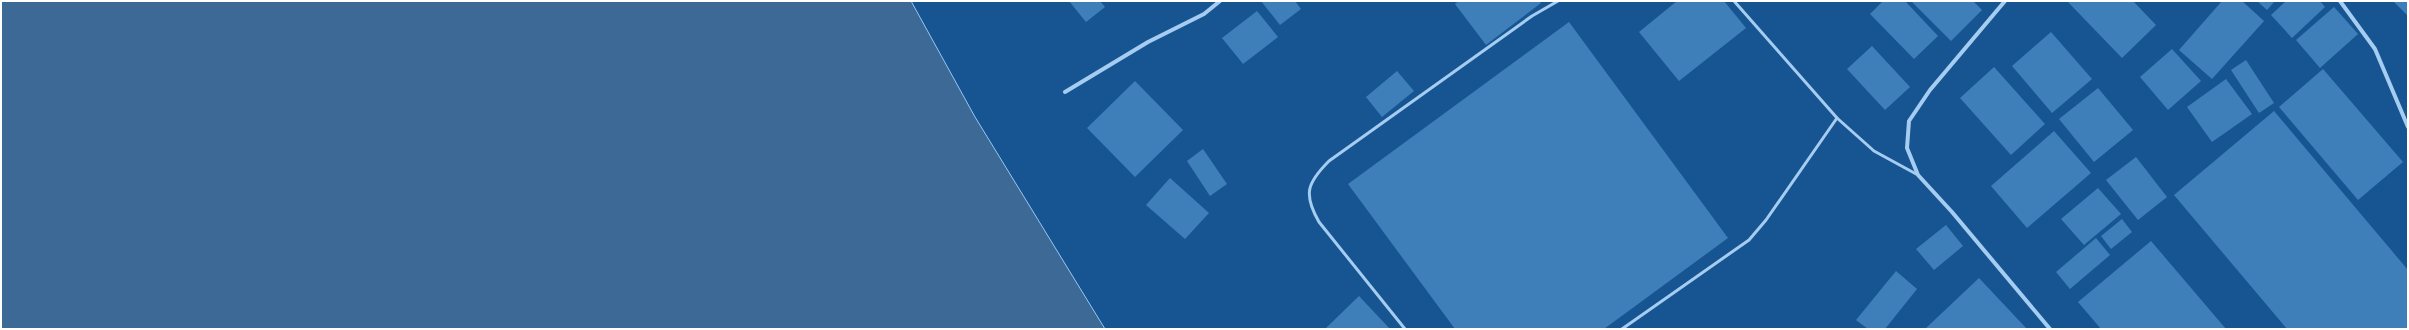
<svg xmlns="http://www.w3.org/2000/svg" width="2409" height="330" font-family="Karla,sans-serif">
	<rect width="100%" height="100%" fill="#165592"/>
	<polygon fill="#3c6995" stroke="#97c8f3" points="1,1 911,1 975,117 1105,329 1,329"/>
	<g fill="#3e7fba">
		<polygon points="1069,1 1100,1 1105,7 1086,22"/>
		<polygon points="1261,1 1295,1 1301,9 1280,25"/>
		<polygon points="1459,1 1539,1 1541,3 1486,45 1455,4"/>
		<polygon points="1677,1 1724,1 1746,28 1679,81 1639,32"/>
		<polygon points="1883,1 1905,1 1938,36 1914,59 1870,14"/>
		<polygon points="1911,1 1973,1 1982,10 1951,41"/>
		<polygon points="2067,1 2133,1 2156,25 2122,58"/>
		<polygon points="2222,1 2242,1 2264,21 2212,79 2179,50"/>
		<polygon points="2257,1 2275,1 2267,10"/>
		<polygon points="2286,1 2320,1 2325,7 2292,38 2271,15"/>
		<polygon points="2393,1 2408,1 2408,16"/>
		<polygon points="2334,7 2358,34 2320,68 2296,40"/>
		<polygon points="1257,11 1278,37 1243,64 1222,38"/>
		<polygon points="1569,22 1728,238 1604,329 1455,329 1348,184"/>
		<polygon points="2051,32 2092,79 2052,113 2012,66"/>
		<polygon points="1872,46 1910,87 1885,110 1847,69"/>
		<polygon points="2172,49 2201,81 2168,110 2140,77"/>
		<polygon points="2246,60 2274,103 2259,113 2231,70"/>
		<polygon points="1994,67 2045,124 2011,155 1960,98"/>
		<polygon points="2323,69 2403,162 2358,200 2279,107"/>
		<polygon points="1397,71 1414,91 1382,117 1366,97"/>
		<polygon points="2226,79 2252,114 2212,142 2187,107"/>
		<polygon points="1135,81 1183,130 1135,177 1087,128"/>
		<polygon points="2098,88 2133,130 2094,162 2059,119"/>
		<polygon points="2274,111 2408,270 2408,329 2287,329 2174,195"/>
		<polygon points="2054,131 2091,173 2027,228 1991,186"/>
		<polygon points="1203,149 1227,184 1210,196 1187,161"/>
		<polygon points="2136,157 2167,197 2138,220 2106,180"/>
		<polygon points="1170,178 1209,213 1185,239 1146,205"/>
		<polygon points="2098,188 2121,214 2084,245 2061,219"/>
		<polygon points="2122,219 2132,232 2111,249 2101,236"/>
		<polygon points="1946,225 1963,246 1934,270 1916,249"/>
		<polygon points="2096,238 2110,255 2070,289 2056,272"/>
		<polygon points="2151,241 2226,329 2101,329 2078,302"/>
		<polygon points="1896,271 1917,289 1885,329 1868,329 1856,320"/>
		<polygon points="1979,278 2027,329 1925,329"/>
		<polygon points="1359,296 1390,329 1325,329"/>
	</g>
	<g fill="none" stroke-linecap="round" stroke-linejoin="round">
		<g stroke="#a5ccf1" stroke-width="3">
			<polyline points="1734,1 1837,118 1874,151 1918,175"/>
			<path d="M1405 329 1319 222C1303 194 1307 183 1329 161L1532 16 1558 1"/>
			<polyline points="1622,329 1749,240 1766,220 1837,118"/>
		</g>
		<g stroke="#a5ccf1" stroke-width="4">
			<polyline points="2005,1 1930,90 1909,121 1907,148 1918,175 1952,212 2050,329"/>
			<polyline points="2340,1 2375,49 2408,127"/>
			<polyline points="1065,92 1148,42 1204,14 1220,1"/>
		</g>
	</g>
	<rect width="2409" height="330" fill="none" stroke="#ffffff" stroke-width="4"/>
</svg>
